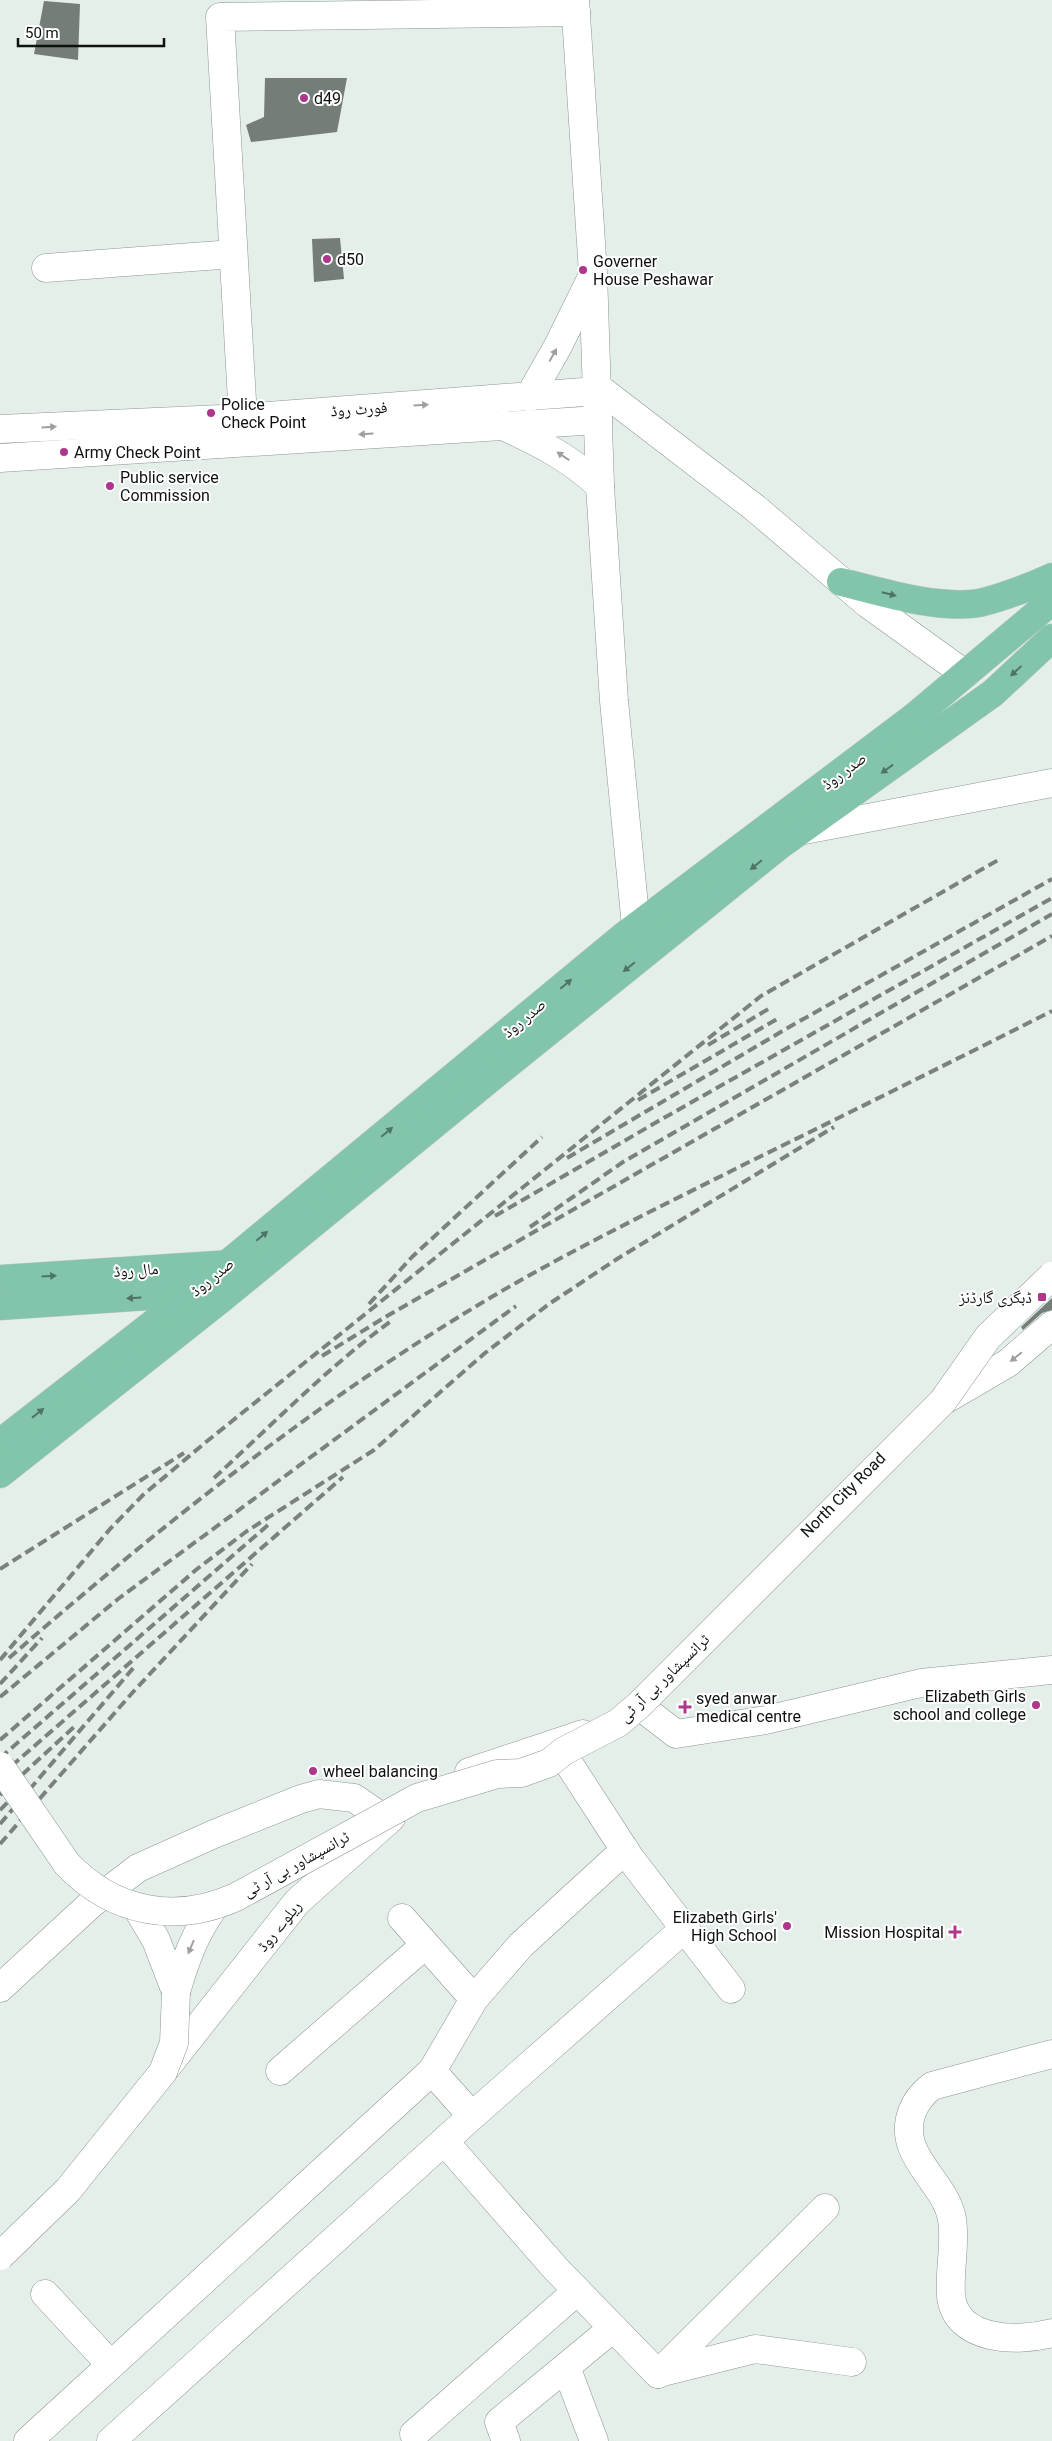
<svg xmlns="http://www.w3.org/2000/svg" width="1052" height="2441" font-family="Roboto,'Noto Naskh Arabic',sans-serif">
	<rect width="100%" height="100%" fill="#e5efe9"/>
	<g fill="#747d78">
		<polygon points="44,1 80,4 78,60 34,54"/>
		<polygon points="265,78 347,78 337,132 251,142 246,125 264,117"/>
		<polygon points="340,238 344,279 314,282 312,239"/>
		<polygon points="1052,1298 1052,1310 1042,1313 1023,1330 1021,1327"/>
	</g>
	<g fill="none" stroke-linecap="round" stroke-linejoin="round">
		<defs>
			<g id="minor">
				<polyline points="575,0 593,273 600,486 614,701 636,926"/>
				<polyline points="46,268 233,254"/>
				<polyline points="596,386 755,508 868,604 965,674"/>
				<polyline points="529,397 558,346 592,277"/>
				<polyline points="243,418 220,17 576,12"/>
				<path d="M503 426C540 443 570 458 600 486"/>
				<polyline points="0,429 243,418 597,391"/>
				<polyline points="0,458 598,420"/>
				<polyline points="799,831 1052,783"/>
				<polyline points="943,1401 1008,1363 1052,1325"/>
				<polyline points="641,1707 676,1734 766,1720 921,1683 1052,1670"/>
				<polyline points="556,1744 630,1858 731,1989"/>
				<polyline points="469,1772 583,1734"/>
				<polyline points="137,1908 156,1940 176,1992"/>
				<polyline points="402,1918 474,1999"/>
				<polyline points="0,1988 91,1904 138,1868 214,1834 301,1799 319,1794 354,1798 388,1821"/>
				<path d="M176 1992C185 1961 195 1933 214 1907"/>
				<path d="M1052 2054 932 2086C923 2093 916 2101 912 2112 896 2156 945 2180 952 2219 956 2244 949 2270 951 2296 956 2342 1018 2342 1052 2333"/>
				<polyline points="165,2069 297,1902 391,1818"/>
				<polyline points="280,2071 425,1945"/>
				<polyline points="432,2071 472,2116"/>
				<polyline points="444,2141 556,2269 658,2374"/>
				<polyline points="45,2294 111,2365"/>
				<polyline points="566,2367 594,2441"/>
				<polyline points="659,2373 755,2349 852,2362"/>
				<polyline points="658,2374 825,2208"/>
				<polyline points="414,2434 577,2291"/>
				<polyline points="28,2441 432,2071 474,1999 521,1945 625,1850"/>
				<polyline points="111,2441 472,2116 684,1929"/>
				<polyline points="506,2441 499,2422 613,2328"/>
			</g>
			<g id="major">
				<path d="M841 582C883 592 928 607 971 604 989 603 1035 585 1052 577"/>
				<polyline points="0,1279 231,1264"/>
				<polyline points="0,1306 193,1293"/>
				<polyline points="0,1443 191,1294 625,935 914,717 1052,601"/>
				<polyline points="0,1474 221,1299 492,1077 780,845 993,693 1052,638"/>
			</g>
		</defs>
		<use href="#minor" stroke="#8d9691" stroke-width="29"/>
		<use href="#major" stroke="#cacbca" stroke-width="29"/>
		<use href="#minor" stroke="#fff" stroke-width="28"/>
		<use href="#major" stroke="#83c5aa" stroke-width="28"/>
		<g stroke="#7b827e" stroke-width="4" stroke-dasharray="10 5" stroke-linecap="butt">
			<polyline points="708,1045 770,1008"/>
			<polyline points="638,1100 777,1019"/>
			<polyline points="567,1158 791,1026 1052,879"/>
			<polyline points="495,1216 662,1119 1052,898"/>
			<polyline points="530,1227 623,1162 1052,914"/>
			<polyline points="369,1304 412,1257 542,1137"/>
			<polyline points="322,1356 387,1316 1052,936"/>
			<path d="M214 1478C272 1425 327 1368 391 1321"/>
			<polyline points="0,1569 184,1453"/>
			<path d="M9 1658C164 1523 323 1396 500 1292 581 1245 664 1205 747 1163 849 1113 951 1062 1052 1011"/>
			<polyline points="0,1660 110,1529 143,1495 206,1442 761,996 1000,859"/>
			<polyline points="0,1684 42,1638"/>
			<polyline points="0,1697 118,1599 516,1306"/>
			<polyline points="0,1740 197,1569 247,1531 374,1450 485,1353 549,1304 617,1259 834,1127"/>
			<polyline points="0,1758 268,1525"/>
			<polyline points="0,1776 343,1477"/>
			<polyline points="0,1795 74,1727"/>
			<polyline points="0,1810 21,1789"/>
			<polyline points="0,1824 135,1666"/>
			<polyline points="0,1844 133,1692 252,1564"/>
		</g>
		<defs>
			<g id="minor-bridge">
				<path d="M0 1766 67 1864C114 1913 176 1924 236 1897L417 1798 497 1774 521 1773 549 1763 564 1751 618 1723 639 1705 943 1401 988 1337 1052 1276"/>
				<polyline points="0,2256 68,2190 163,2072 174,2043 176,1992"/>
			</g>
		</defs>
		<use href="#minor-bridge" stroke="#8d9691" stroke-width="29" stroke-linecap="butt"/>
		<use href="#minor-bridge" stroke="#fff" stroke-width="28"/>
	</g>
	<defs><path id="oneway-solid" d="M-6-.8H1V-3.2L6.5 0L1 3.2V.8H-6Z" transform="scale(1.25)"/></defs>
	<g fill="#9ea09f">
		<use href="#oneway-solid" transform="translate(553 355) rotate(-61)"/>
		<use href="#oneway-solid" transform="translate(421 405) rotate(-4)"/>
		<use href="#oneway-solid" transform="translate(49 427) rotate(-3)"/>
		<use href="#oneway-solid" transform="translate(366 434) rotate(176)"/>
		<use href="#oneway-solid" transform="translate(563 456) rotate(-146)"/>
		<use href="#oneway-solid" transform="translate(1016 1357) rotate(141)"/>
		<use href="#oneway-solid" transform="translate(191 1947) rotate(113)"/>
	</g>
	<g fill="#4e7464">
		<use href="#oneway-solid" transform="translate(889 594) rotate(14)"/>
		<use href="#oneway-solid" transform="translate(1016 671) rotate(137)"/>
		<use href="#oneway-solid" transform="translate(887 769) rotate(144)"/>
		<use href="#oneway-solid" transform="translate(756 865) rotate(141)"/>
		<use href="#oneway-solid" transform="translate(629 967) rotate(141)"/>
		<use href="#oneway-solid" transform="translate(566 984) rotate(-40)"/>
		<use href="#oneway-solid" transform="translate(387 1132) rotate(-40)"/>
		<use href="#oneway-solid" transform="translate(262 1236) rotate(-40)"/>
		<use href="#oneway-solid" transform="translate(49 1276) rotate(-4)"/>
		<use href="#oneway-solid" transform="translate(134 1298) rotate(176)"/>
		<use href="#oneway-solid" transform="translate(38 1413) rotate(-38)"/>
	</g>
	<g fill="#ae368b" stroke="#fff" stroke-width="2">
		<circle cx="304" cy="98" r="5"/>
		<circle cx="327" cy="259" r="5"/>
		<circle cx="583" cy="270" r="5"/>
		<circle cx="211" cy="413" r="5"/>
		<circle cx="64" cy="452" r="5"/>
		<circle cx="110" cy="486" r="5"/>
		<rect x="1037" y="1292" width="10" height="10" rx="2.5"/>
		<circle cx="1036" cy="1705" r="5"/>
		<path d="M682.5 1699.5h5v5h5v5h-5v5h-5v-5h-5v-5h5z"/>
		<circle cx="313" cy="1771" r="5"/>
		<circle cx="787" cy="1926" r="5"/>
		<path d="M952.5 1924.5h5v5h5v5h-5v5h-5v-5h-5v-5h5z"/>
	</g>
	<g text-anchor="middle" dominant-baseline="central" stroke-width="4" stroke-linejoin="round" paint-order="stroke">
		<g font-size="16" fill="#0d110f" stroke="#fff" text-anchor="start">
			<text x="314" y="98">d49</text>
			<text x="337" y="259">d50</text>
			<text x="593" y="261">Governer<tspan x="593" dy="18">House Peshawar</tspan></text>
			<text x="221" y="404">Police<tspan x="221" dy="18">Check Point</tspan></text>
			<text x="74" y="452">Army Check Point</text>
			<text x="120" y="477">Public service<tspan x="120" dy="18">Commission</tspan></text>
			<text x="1032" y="1297" text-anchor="end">ڈبگری گارڈنز</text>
			<text x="1026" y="1696" text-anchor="end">Elizabeth Girls<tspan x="1026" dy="18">school and college</tspan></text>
			<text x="696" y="1698">syed anwar<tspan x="696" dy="18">medical centre</tspan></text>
			<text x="323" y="1771">wheel balancing</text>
			<text x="777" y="1917" text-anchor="end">Elizabeth Girls'<tspan x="777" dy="18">High School</tspan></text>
			<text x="944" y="1932" text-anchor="end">Mission Hospital</text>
		</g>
		<g font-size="16" fill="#0d110f" stroke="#fff">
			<text transform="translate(359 409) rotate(-4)">فورٹ روڈ</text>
			<text transform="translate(844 771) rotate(-37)">صدر روڈ</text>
			<text transform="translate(524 1018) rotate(-40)">صدر روڈ</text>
			<text transform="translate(136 1270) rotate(-4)">مال روڈ</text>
			<text transform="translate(212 1277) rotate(-39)">صدر روڈ</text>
			<text transform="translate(843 1495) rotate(-45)">North City Road</text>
			<text transform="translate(664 1678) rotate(-44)">ٹرانسپشاور بی آر ٹی</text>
			<text transform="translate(296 1864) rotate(-29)">ٹرانسپشاور بی آر ٹی</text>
			<text transform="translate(279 1926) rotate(-51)">ریلوے روڈ</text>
		</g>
	</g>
	<path d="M18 38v8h146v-8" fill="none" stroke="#0d110f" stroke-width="2.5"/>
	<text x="25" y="38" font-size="15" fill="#0d110f" stroke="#ffffff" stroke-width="4" paint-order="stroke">50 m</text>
</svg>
